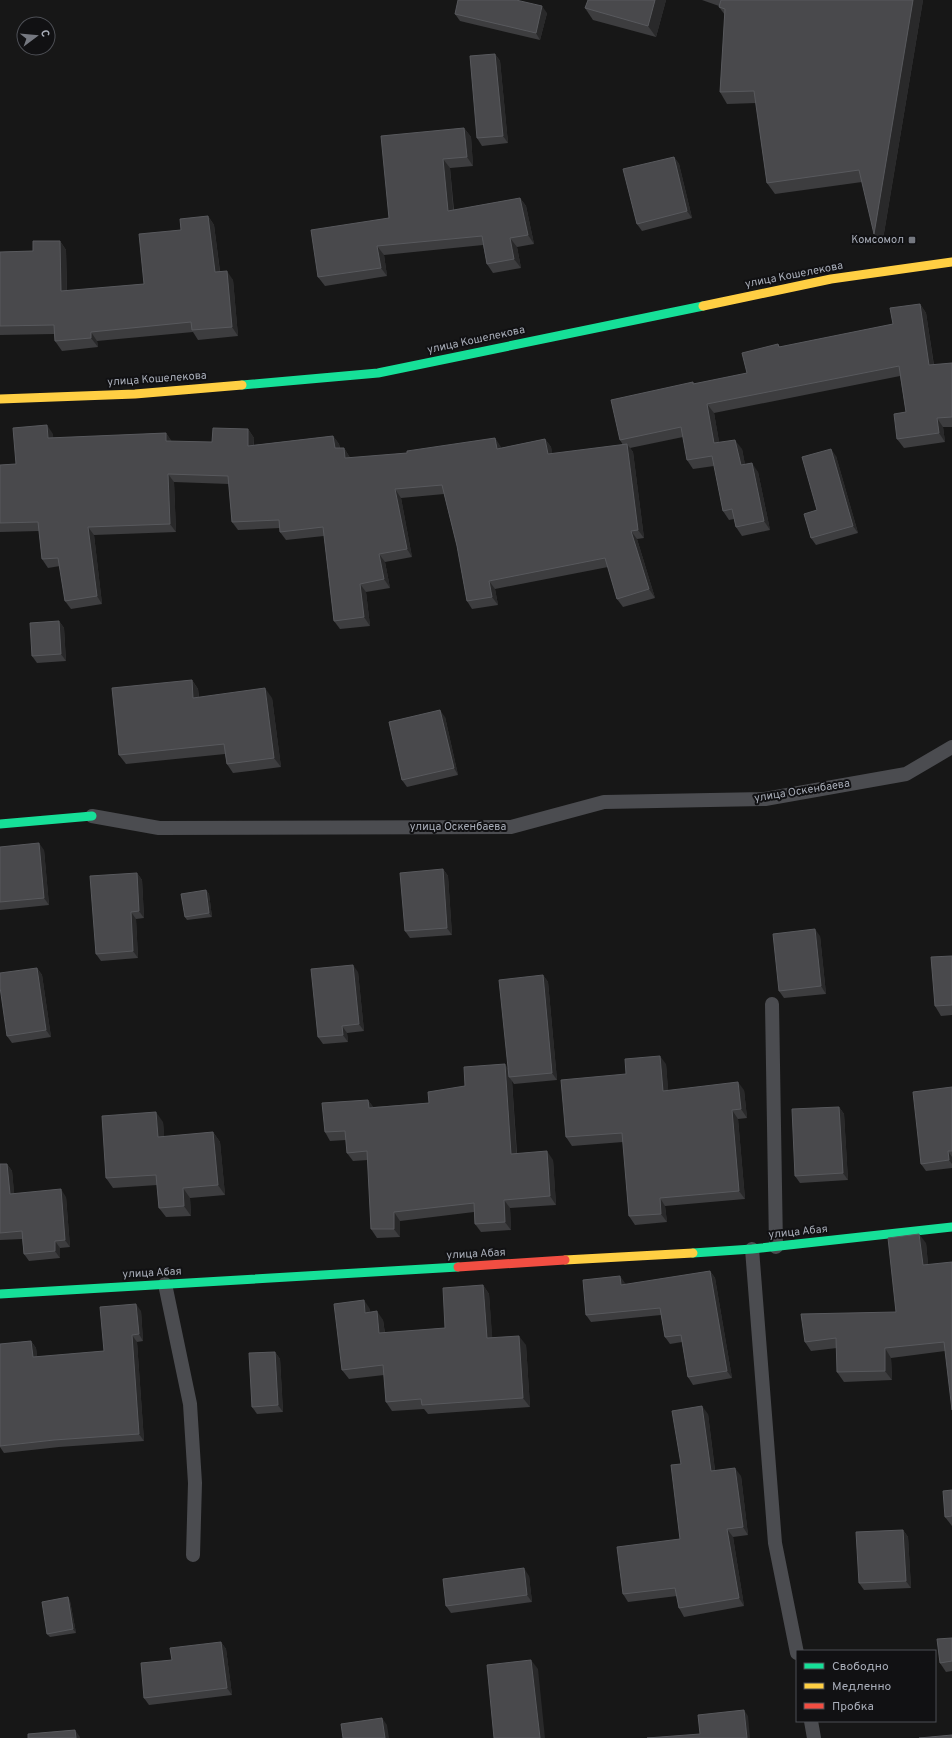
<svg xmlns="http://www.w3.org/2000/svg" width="952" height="1738" font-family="Overpass,sans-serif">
	<rect width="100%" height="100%" fill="#171717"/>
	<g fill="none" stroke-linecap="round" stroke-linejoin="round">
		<g stroke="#4b4c50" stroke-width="14">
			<polyline points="92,816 159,828 511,827 604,802 765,799 906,774 952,747"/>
			<polyline points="772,1004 776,1247"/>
			<polyline points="752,1249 775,1543 797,1653"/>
			<polyline points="165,1284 190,1404 195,1483 193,1555"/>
			<polyline points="811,1721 814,1738"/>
		</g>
		<g stroke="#16e098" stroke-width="9">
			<polyline points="242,385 378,373 703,306"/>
			<polyline points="0,824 92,816"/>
			<polyline points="693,1253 752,1249 952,1227"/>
			<polyline points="0,1294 458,1267"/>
		</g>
		<g stroke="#ffcf43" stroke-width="9">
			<polyline points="703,306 831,279 952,262"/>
			<polyline points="0,399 135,394 242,385"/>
			<polyline points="565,1260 693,1253"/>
		</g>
		<polyline stroke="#f24e42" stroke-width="9" points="458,1267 565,1260"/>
	</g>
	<g fill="#3d3d3f">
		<polygon points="588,0 666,0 656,37 593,20 585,8"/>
		<polygon points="702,0 923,0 882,245 862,182 775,194 767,183 756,103 727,104 720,92 725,15 719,7 719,6"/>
		<polygon points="547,13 540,40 460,21 455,14"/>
		<polygon points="495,54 500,61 508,143 482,146 477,138"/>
		<polygon points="464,128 471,137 473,166 450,168 454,210 520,198 526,206 534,244 517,247 521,268 493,273 487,264 483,245 384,255 387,276 325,286 318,277 389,218"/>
		<polygon points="674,157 679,164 692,218 642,231 637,224"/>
		<polygon points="208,216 214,225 220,271 233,280 238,336 198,340 193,332 97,341 98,347 62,351 55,341 54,334 0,335 0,252 33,251 60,241 66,250 67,291 144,284 181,230"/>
		<polygon points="920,304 926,313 934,365 952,363 952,427 943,427 945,442 904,448 897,439 906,412 900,376 714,413 719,442 742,449 745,465 758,472 770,530 742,536 736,527 734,519 729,520 723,511 714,466 693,469 687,460 683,437 630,448 633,452 644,538 637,539 655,598 623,607 617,599 608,567 495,589 498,605 472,609 467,601 457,546 444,494 401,498 412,557 385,562 390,588 366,592 370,626 340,629 334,621 324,536 286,540 280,532 280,528 238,530 232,522 229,484 174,482 176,532 94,535 102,604 71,609 65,601 60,566 48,568 42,559 39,531 0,532 0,465 16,464 53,434 53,438 166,433 172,442 212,442 248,429 254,438 254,445 333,436 339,444 340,448 344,448 349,456 350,458 407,453 495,438 501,448 545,439 551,447 552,454 623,445 620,440 693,382 694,384 747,373 778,344 780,347 893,324"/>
		<polygon points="836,456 858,533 816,545 811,538 817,510"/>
		<polygon points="59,621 64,628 66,661 37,663 32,656"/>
		<polygon points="192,680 198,689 199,697 272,698 281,767 233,773 227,764 225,754 126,764 119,755"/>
		<polygon points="445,717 458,775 407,787 402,780"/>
		<polygon points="0,847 44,850 49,905 0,910"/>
		<polygon points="443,869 448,876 452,935 410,938 405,931"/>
		<polygon points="137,873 142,880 144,918 136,919 138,958 101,961 96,954"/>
		<polygon points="206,890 209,894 212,917 187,920 185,917"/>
		<polygon points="820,936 826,994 784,998 779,991"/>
		<polygon points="952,956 952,1015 941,1016 935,1006"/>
		<polygon points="37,968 42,975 51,1037 12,1043 7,1036"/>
		<polygon points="358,972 364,1031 347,1033 348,1042 323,1044 318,1037"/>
		<polygon points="543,975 548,982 557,1080 514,1084 512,1081 517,1153 553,1160 556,1205 510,1208 511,1230 481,1232 475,1224 474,1212 400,1221 400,1237 377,1238 371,1229 368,1160 353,1161 347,1153 346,1140 330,1141 325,1132 368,1100 373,1107 429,1103 465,1086 508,1068"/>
		<polygon points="666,1064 668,1091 744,1090 747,1118 738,1119 745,1199 665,1206 667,1222 635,1225 629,1216 623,1142 572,1146 566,1137 626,1074"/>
		<polygon points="952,1087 952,1168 926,1171 921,1164"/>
		<polygon points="839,1107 844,1114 848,1180 800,1183 795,1176"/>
		<polygon points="163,1122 164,1137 213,1132 220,1142 225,1195 190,1198 191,1216 166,1217 159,1208 157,1185 113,1188 106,1178"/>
		<polygon points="0,1164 7,1164 12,1171 14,1194 66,1197 70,1247 60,1248 60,1258 29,1261 24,1254 22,1239 0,1240"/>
		<polygon points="926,1243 928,1265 952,1262 945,1351 891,1358 892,1380 844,1382 837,1372 837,1348 811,1351 805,1342 896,1312"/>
		<polygon points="710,1271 715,1278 732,1378 693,1385 688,1377 682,1342 670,1344 665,1337 661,1315 591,1322 586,1315 625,1283 626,1285"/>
		<polygon points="483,1285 489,1294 492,1338 526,1345 530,1407 428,1414 424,1409 392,1411 386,1402 384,1375 349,1379 342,1370 370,1309 370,1312 383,1320 385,1333 445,1328"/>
		<polygon points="141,1311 143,1341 137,1342 144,1441 59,1447 4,1453 0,1447 0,1344 31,1341 36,1348 37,1357 104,1351"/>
		<polygon points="275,1352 280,1359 283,1412 257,1414 252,1407"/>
		<polygon points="708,1414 715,1470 741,1476 748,1535 733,1537 744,1606 684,1617 679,1608 677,1596 628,1602 623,1594 680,1539 681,1464"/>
		<polygon points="952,1490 952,1526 945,1517"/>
		<polygon points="903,1530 908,1537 911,1588 864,1590 859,1583"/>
		<polygon points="529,1576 532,1602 451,1613 446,1606"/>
		<polygon points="68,1597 70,1601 76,1633 50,1637 47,1634"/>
		<polygon points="952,1638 952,1671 946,1672 940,1663"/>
		<polygon points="221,1642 226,1649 232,1695 149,1705 144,1698 172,1660"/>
	</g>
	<g fill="#29292a">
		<polygon points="655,0 666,0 656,37 648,26"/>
		<polygon points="913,0 923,0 882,245 874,234"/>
		<polygon points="542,6 547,13 540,40 536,33"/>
		<polygon points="495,54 500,61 508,143 503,136"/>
		<polygon points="464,128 471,137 473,166 467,157"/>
		<polygon points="674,157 679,164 692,218 687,211"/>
		<polygon points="443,159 450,168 454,220 448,211"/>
		<polygon points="520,198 526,206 534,244 528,235"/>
		<polygon points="208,216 214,225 221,281 215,272"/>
		<polygon points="510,238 517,247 521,268 514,259"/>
		<polygon points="60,241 66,250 67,300 61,291"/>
		<polygon points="377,246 384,255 387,276 381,268"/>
		<polygon points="227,271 233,280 238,336 232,327"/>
		<polygon points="920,304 926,313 935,374 929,365"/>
		<polygon points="91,332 97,341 98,347 91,338"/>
		<polygon points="707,404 714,413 721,452 714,443"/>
		<polygon points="937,418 943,427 945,442 939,433"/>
		<polygon points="47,425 53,434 54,447 48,438"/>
		<polygon points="248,429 254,438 253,454 248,446"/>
		<polygon points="166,433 172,442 166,441"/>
		<polygon points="333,436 339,444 341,457 335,448"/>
		<polygon points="495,438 501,447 502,457 497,449"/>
		<polygon points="545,439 551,447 554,462 548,454"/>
		<polygon points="735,440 742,449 747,474 741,465"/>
		<polygon points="627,444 633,452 644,538 638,530"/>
		<polygon points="344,448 349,456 351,466 345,458"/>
		<polygon points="831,449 836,456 858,533 853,526"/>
		<polygon points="752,463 758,472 770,530 764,521"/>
		<polygon points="168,474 174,482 176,532 170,524"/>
		<polygon points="395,489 401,498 412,557 407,549"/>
		<polygon points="88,527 94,535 102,604 97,596"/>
		<polygon points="631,531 637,539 655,598 649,589"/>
		<polygon points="379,554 385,562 390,588 384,579"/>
		<polygon points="489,581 495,589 498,605 492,597"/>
		<polygon points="360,584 366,592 370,626 364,617"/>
		<polygon points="59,621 64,628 66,661 61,654"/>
		<polygon points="192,680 198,689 200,707 193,698"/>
		<polygon points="265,688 272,698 281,767 274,758"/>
		<polygon points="440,710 445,717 458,775 454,768"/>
		<polygon points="39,843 44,850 49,905 44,898"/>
		<polygon points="443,869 448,876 452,935 447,928"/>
		<polygon points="137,873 142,880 144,918 139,911"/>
		<polygon points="206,890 209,894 212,917 209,913"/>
		<polygon points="131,912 136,919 138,958 133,951"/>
		<polygon points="815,929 820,936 826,994 821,986"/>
		<polygon points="353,965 358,972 364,1031 359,1024"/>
		<polygon points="37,968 42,975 51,1037 46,1030"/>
		<polygon points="543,975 548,982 557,1080 552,1073"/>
		<polygon points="342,1026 347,1033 348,1042 343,1035"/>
		<polygon points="660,1056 666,1064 669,1100 663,1091"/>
		<polygon points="505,1064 511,1073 509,1077 512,1081 517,1162 511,1154"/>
		<polygon points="738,1082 744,1090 747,1118 741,1109"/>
		<polygon points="368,1100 374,1108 369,1108"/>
		<polygon points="839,1107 844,1114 848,1180 843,1173"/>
		<polygon points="732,1110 738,1119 745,1199 739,1191"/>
		<polygon points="156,1112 163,1122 165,1147 158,1137"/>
		<polygon points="213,1132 220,1142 225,1195 218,1185"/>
		<polygon points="547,1151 553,1160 556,1205 550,1196"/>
		<polygon points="948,1151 952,1157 952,1164 949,1160"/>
		<polygon points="7,1164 12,1171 15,1201 10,1194"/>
		<polygon points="183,1188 190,1198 191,1216 184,1206"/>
		<polygon points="61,1189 66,1197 70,1247 65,1240"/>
		<polygon points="660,1198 665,1206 667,1222 661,1214"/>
		<polygon points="504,1200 510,1208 511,1230 505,1222"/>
		<polygon points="394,1212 400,1221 400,1237 394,1229"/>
		<polygon points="919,1234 926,1243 929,1274 923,1265"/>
		<polygon points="55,1241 60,1248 60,1258 55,1251"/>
		<polygon points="710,1271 715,1278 732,1378 727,1371"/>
		<polygon points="620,1276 625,1283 626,1293 621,1285"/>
		<polygon points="483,1285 489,1294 493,1347 487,1338"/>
		<polygon points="364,1300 370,1309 371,1322 365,1313"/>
		<polygon points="136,1304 141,1311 143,1341 139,1334"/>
		<polygon points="377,1311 383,1320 386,1342 379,1333"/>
		<polygon points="132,1335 137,1342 144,1441 139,1434"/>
		<polygon points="519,1336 526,1345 530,1407 523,1398"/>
		<polygon points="31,1341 36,1348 38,1364 33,1357"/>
		<polygon points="885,1348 891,1358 892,1380 885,1371"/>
		<polygon points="275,1352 280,1359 283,1412 278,1405"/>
		<polygon points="702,1406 708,1414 716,1479 711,1471"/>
		<polygon points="735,1468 741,1476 748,1535 743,1527"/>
		<polygon points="727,1529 733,1537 744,1606 739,1598"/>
		<polygon points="903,1530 908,1537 911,1588 906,1581"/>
		<polygon points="524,1568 529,1576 532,1602 527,1595"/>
		<polygon points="68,1597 70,1601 76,1633 73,1629"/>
		<polygon points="221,1642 226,1649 232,1695 227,1688"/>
		<polygon points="531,1660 538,1669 545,1738 540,1738"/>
		<polygon points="744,1710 748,1716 750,1738 747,1738"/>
		<polygon points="382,1718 387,1725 389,1738 385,1738"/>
		<polygon points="75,1730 80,1737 80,1738 76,1738"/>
	</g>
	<g fill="#49494c" stroke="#58595d">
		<polygon points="458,0 516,0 542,6 536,33 455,14"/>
		<polygon points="588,0 655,0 648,26 585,8"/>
		<polygon points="721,0 913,0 874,234 859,170 767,183 754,91 720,92 725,9 719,7"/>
		<polygon points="495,54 503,136 477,138 470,56"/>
		<polygon points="464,128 467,157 443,159 448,211 520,198 528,235 510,238 514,259 487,264 482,236 377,246 381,268 318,277 311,230 389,218 381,136"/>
		<polygon points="674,157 687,211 637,224 623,169"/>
		<polygon points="208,216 215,272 227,271 232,327 192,330 191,322 91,332 91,338 55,341 54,325 0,326 0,252 33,251 33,241 60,241 61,291 144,284 139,234 181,230 180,219"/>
		<polygon points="920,304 929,365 952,363 952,417 937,418 939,433 897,439 894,414 906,412 899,366 707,404 714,443 735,440 741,465 752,463 764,521 736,527 732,509 723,511 712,456 687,460 681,427 620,440 611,400 693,382 693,384 747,373 742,353 778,344 779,347 893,324 890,308"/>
		<polygon points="47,425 48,438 166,433 166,441 212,442 213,428 248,429 248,446 333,436 335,448 344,448 345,458 407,453 407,451 495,438 497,449 545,439 548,454 627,444 638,530 631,531 649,589 617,599 605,558 489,581 492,597 467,601 457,546 442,485 395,489 407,549 379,554 384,579 360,584 364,617 334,621 323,527 280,532 279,520 232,522 228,476 168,474 170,524 88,527 97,596 65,601 58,558 42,559 38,522 0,523 0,465 16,464 13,428"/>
		<polygon points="831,449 853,526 811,538 804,514 817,510 802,457"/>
		<polygon points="59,621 61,654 32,656 30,623"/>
		<polygon points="192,680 193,698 265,688 274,758 227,764 224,744 119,755 112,688"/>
		<polygon points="440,710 454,768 402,780 389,722"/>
		<polygon points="39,843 44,898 0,902 0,847"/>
		<polygon points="443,869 447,928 405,931 400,873"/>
		<polygon points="137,873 139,911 131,912 133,951 96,954 90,876"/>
		<polygon points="206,890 209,913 185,917 181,894"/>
		<polygon points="815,929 821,986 779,991 773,934"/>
		<polygon points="952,956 952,1005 935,1006 931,957"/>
		<polygon points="353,965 359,1024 342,1026 343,1035 318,1037 311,969"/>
		<polygon points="37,968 46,1030 7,1036 0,987 0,973"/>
		<polygon points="543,975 552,1073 509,1077 499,980"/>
		<polygon points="660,1056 663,1091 738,1082 741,1109 732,1110 739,1191 660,1198 661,1214 629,1216 622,1133 566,1137 561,1080 626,1074 625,1059"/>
		<polygon points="505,1064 511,1154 547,1151 550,1196 504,1200 505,1222 475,1224 474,1203 394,1212 394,1229 371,1229 367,1151 347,1153 345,1131 325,1132 322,1103 368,1100 369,1108 429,1103 428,1092 465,1086 464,1067"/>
		<polygon points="952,1087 952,1151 948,1151 949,1160 921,1164 913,1092"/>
		<polygon points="839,1107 843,1173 795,1176 792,1109"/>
		<polygon points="156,1112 158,1137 213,1132 218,1185 183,1188 184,1206 159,1208 156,1175 106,1178 102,1116"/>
		<polygon points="0,1164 7,1164 10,1194 61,1189 65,1240 55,1241 55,1251 24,1254 22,1231 0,1233"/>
		<polygon points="919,1234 923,1265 952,1262 952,1410 944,1342 885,1348 885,1371 837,1372 836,1338 805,1342 801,1314 896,1312 888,1238"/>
		<polygon points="710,1271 727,1371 688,1377 681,1335 665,1337 660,1308 586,1315 583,1280 620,1276 621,1285"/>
		<polygon points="483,1285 487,1338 519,1336 523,1398 422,1405 421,1399 386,1402 383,1365 342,1370 334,1304 364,1300 365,1313 377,1311 379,1333 445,1328 443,1288"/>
		<polygon points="136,1304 139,1334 132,1335 139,1434 54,1440 0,1446 0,1344 31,1341 33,1357 104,1351 100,1307"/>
		<polygon points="275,1352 278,1405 252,1407 249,1353"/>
		<polygon points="702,1406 711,1471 735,1468 743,1527 727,1529 739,1598 679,1608 675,1588 623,1594 617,1547 680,1539 671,1465 681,1464 672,1411"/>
		<polygon points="952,1490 952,1516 945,1517 943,1491"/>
		<polygon points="903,1530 906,1581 859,1583 856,1532"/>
		<polygon points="524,1568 527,1595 446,1606 443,1579"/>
		<polygon points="68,1597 73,1629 47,1634 42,1602"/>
		<polygon points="952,1638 952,1661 940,1663 937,1639"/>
		<polygon points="221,1642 227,1688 144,1698 141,1663 172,1660 170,1648"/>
		<polygon points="531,1660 540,1738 494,1738 487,1665"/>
		<polygon points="744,1710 747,1738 647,1738 700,1734 698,1715"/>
		<polygon points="382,1718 385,1738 343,1738 341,1724"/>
		<polygon points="75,1730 76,1738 28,1738 28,1734"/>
		<polygon points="952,1735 952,1738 919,1738"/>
	</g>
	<rect fill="#757880" stroke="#111113" stroke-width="1.5" x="908" y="236" width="8" height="8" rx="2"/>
	<g text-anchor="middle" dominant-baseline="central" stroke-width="4" stroke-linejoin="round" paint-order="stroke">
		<g font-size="11" fill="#a8adb8" stroke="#111113" text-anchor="end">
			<text x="904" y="240">Комсомол</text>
		</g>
		<g font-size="11" fill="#a8adb8" stroke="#111113">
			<text transform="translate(794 275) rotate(-11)">улица Кошелекова</text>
			<text transform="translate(476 340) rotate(-12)">улица Кошелекова</text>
			<text transform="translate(157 379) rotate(-4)">улица Кошелекова</text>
			<text transform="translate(802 791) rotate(-9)">улица Оскенбаева</text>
			<text x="458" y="827">улица Оскенбаева</text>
			<text transform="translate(798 1232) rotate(-6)">улица Абая</text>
			<text transform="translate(476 1254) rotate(-3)">улица Абая</text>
			<text transform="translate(152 1273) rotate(-3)">улица Абая</text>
		</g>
	</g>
	<rect x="796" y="1650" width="140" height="72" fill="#111113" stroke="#4d4f55"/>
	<rect x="804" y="1663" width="20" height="6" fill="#16e098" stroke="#4d4f55"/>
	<text x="832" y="1670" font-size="12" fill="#a8adb8">Свободно</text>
	<rect x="804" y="1683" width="20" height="6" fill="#ffcf43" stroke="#4d4f55"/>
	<text x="832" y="1690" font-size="12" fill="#a8adb8">Медленно</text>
	<rect x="804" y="1703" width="20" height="6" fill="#f24e42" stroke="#4d4f55"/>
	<text x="832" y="1710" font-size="12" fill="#a8adb8">Пробка</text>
	<g transform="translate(36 36) rotate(74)"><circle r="19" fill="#111113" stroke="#4d4f55"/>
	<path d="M0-3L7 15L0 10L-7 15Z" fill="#757880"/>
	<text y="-6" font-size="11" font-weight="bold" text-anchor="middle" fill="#a8adb8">С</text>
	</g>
</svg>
